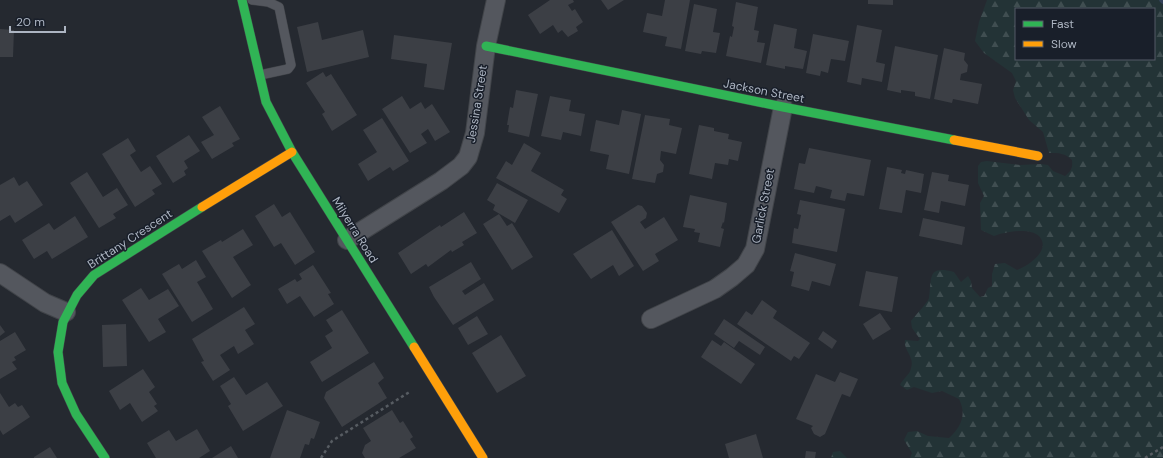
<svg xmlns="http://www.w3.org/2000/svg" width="1163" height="458" font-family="'DM Sans',sans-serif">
	<defs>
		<pattern id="forest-firs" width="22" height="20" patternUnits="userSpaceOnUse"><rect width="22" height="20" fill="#233336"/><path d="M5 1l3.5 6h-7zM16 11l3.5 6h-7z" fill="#404e51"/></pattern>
	</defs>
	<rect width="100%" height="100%" fill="#252930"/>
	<g fill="url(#forest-firs)" fill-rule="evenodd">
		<path d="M987 0H1163V458H910L912 453 904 440 908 432 917 431 928 436 949 438C961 427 967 415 959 399L942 391 932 393 914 387 907 390 900 385C903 378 910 375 911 368 915 357 903 350 905 340L918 341 920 339 912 328 911 321C915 316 928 302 929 298 932 277 927 265 954 272L961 282 968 276 971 281 972 288 980 297 984 296 988 288 992 286V274L995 264 1005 263 1017 270C1028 266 1052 250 1039 236 1029 227 1005 232 994 236L981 230 980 203 984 196 978 183V166L981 162 987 161 1020 165 1041 164 1048 165 1053 171 1065 176C1071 171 1073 168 1072 160 1065 153 1059 153 1049 153L1043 132 1029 120 1015 98 1013 90 1016 81 1012 73 984 53 975 41 979 22ZM1016 9H1154V59H1016Z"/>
		<polygon points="840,451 847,458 831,458 833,452"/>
	</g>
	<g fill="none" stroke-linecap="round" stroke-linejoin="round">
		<polyline stroke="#344259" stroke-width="5.5" points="1162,0 1163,1"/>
	</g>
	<g fill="#3c3f45">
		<polygon points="550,0 573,0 574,2 568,5 572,11 575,9 583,22 576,27 578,31 568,37 562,30 558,33 553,25 540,34 528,15"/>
		<polygon points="601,0 624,0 608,10"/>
		<polygon points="665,0 690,0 681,49 665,46 667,37 643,32 647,13 662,16"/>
		<polygon points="868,0 893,0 893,5 868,4"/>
		<polygon points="736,2 758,7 754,30 759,31 757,42 765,43 761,63 726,56 730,36 732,37 734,27 732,26"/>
		<polygon points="694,4 717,9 713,32 720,33 716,53 702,51 701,54 685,51"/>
		<polygon points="318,22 322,40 363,30 369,57 307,72 297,27"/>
		<polygon points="774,24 797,29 794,48 807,51 803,69 785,66 785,69 766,65"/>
		<polygon points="857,25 882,30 876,62 885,64 882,82 862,78 861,85 847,82"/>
		<polygon points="0,29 14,30 13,57 0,57"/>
		<polygon points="813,34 849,41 845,61 831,59 828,73 821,71 820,76 806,73"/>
		<polygon points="394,35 452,43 444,90 424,87 427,64 391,59"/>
		<polygon points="895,46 938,55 930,99 915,96 915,92 901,90 901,93 887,90"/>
		<polygon points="944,48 965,53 964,60 968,65 967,72 961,74 960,80 982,84 978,104 953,99 952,103 934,99"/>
		<polygon points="323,72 326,77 331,74 357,115 332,131 322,114 325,112 306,83"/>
		<polygon points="516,90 538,94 529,137 508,132 509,125 507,125 510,107 513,108"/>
		<polygon points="402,96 410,109 421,102 425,109 432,104 450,132 435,141 428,129 421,134 427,143 410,153 382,109"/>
		<polygon points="550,96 571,100 569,111 585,114 581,136 563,132 561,140 541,136"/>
		<polygon points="220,106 240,139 232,143 234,146 212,159 201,142 214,135 202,117"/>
		<polygon points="622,110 641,114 629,174 606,169 609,155 590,151 596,120 619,125"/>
		<polygon points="645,115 670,119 669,125 682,128 676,154 661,151 660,160 664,165 663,172 657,174 655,183 632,179"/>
		<polygon points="382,118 409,161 393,171 390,167 368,181 358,164 377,152 363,130"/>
		<polygon points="699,125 714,128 714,131 729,134 728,139 742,142 738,161 729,159 728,165 715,163 712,179 689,174"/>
		<polygon points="189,135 200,151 184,161 188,168 184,171 186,175 173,183 156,156"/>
		<polygon points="128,138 136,151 130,155 141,172 150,166 162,184 152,190 155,194 135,207 102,154"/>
		<polygon points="524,143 541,153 531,171 564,190 561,195 567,199 559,213 496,178 506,161 512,165"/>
		<polygon points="809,148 871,160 864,196 847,193 845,201 830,198 832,190 816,186 814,193 794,189 799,163 805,164"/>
		<polygon points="887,167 902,170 901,173 905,174 906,170 924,174 921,193 906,190 902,213 879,209"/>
		<polygon points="87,172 103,197 117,188 128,205 113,214 116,218 99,228 70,183"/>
		<polygon points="932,172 949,175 948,181 969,185 965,206 941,201 939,213 924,210"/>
		<polygon points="14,177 19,186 27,181 43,205 15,223 10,215 0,221 0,185"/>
		<polygon points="497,183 528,200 515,223 493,210 495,205 487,200"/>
		<polygon points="690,195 727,203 724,223 723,222 721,228 724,229 720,247 698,242 700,233 694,232 695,229 683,227"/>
		<polygon points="800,200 845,209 837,252 792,243 794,228 798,229 801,215 797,214"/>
		<polygon points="274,204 282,217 290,212 315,252 295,265 281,243 274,247 255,216"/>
		<polygon points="638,205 642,206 647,213 646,218 640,222 645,229 664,217 678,240 655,254 659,261 643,271 611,222"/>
		<polygon points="464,212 477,233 462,242 464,245 452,252 451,250 428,267 426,264 411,274 398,253 440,225 441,227"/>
		<polygon points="499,214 507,226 512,223 533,257 512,270 483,224"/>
		<polygon points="75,216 88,237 52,259 47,251 34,259 22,240 49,223 54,230"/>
		<polygon points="923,218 965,227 962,245 919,236"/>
		<polygon points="243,229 253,245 233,257 251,285 232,298 202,251 221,240 222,242"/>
		<polygon points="612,230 634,266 619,276 613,265 591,279 573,254"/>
		<polygon points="795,253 836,264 830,286 812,281 809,291 791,286 794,272 790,271"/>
		<polygon points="196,260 206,277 197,282 213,309 192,322 162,274 179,264 182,269"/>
		<polygon points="471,262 481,279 462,291 465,295 484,283 494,300 453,325 434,297 429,287"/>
		<polygon points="313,265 331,293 328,294 334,304 314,317 300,296 287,304 278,289 295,279 297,282 302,279 299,274"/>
		<polygon points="866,271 898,277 892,312 859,306"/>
		<polygon points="141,288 149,300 168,289 179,306 158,319 166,332 149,342 122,300"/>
		<polygon points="762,300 777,311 773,318 810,343 799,359 794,356 791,361 737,324 746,311 752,315"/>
		<polygon points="244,307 255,324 245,330 254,344 238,354 234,346 220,355 230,370 213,381 201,362 204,361 192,339"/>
		<polygon points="342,310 369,353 322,382 310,362 332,348 325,336 333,331 326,320"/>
		<polygon points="880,313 891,329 873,340 863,324"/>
		<polygon points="477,316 488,334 468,345 458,328"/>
		<polygon points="724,319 765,347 760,355 739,341 734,348 714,334"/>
		<polygon points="126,324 127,366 103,367 102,325"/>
		<polygon points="0,325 5,332 0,336"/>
		<polygon points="823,331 837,341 832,349 818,339"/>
		<polygon points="15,332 26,350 14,357 16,360 12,362 17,369 0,379 0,341"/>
		<polygon points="501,335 526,376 497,393 472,353"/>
		<polygon points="712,340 721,346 724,342 755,364 741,384 701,357"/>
		<polygon points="374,362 384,378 378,383 387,398 342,427 324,398 326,392"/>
		<polygon points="143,369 155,387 149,392 157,404 154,406 158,411 142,422 130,403 120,410 109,391"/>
		<polygon points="840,372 858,379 850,397 842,394 825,434 820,437 814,434 811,428 813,426 796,419 816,374 835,382"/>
		<polygon points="234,377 246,395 267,382 283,406 243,431 228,406 231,404 220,386"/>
		<polygon points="0,393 9,407 15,403 18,407 22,405 30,417 3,435 0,430"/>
		<polygon points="287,410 320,422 314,439 311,438 309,445 305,444 300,458 270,458"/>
		<polygon points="392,410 400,423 403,421 413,437 410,439 416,448 399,458 365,458 362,453 365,445 371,441 363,428"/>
		<polygon points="197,429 210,451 199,458 156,458 147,443 169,430 176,441"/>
		<polygon points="756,434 763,458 729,458 725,444"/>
		<polygon points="231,446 238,458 212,458"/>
		<polygon points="50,447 57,458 34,458 34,457"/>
		<polygon points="806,451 816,452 815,458 805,458"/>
	</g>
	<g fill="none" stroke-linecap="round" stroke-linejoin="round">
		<defs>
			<polyline id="lane" points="252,0 268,2 279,7 291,65 288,69 260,75"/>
			<g id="street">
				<polyline points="347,240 441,181 461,166 468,157 475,133 486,46 496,0"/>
				<polyline points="0,273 45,303 66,312"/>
				<polyline points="651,319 715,289 732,277 746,265 755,249 783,107"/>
			</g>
			<g id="fast">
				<polyline points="242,0 266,102 292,152 414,347"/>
				<polyline points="486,46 783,107 954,140"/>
				<polyline points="105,458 76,414 62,383 58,352 63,322 77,295 94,275 202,207"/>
			</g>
			<g id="slow">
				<polyline points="954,140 1038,156"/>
				<polyline points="202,207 292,152"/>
				<polyline points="414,347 483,458"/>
			</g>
		</defs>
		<use href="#lane" stroke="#414449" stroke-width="10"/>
		<use href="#street" stroke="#414449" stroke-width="20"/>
		<use href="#fast" stroke="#414449" stroke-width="10"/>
		<use href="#slow" stroke="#414449" stroke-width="10"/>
		<g stroke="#575c62" stroke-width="2.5" stroke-dasharray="3 3" stroke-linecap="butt">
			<polyline points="321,458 332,441 411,391"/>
			<polyline points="1145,458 1163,447"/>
		</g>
		<use href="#lane" stroke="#54575e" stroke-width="9"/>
		<use href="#street" stroke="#54575e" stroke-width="18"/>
		<use href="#fast" stroke="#30b455" stroke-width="9"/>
		<use href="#slow" stroke="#ff9f0a" stroke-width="9"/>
	</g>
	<g text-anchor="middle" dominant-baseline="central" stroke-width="3" stroke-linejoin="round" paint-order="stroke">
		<g font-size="12" fill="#adb5c2" stroke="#191f2a">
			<text transform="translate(764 91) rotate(11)">Jackson Street</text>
			<text transform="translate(477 104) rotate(-81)">Jessina Street</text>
			<text transform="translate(763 206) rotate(-79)">Garlick Street</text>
			<text transform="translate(355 230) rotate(58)">Milyerra Road</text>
			<text transform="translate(130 239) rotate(-33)">Brittany Crescent</text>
		</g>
	</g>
	<rect x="1015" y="8" width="140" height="52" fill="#191f2a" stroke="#545b67"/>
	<rect x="1023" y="21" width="20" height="6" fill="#30b455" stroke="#545b67"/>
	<text x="1051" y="28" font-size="12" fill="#adb5c2">Fast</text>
	<rect x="1023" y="41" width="20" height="6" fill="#ff9f0a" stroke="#545b67"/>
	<text x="1051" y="48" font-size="12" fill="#adb5c2">Slow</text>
	<path d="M10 26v6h55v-6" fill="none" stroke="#adb5c2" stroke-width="2"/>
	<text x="16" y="26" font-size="12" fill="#adb5c2" stroke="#191f2a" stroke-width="3" paint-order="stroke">20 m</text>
</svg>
